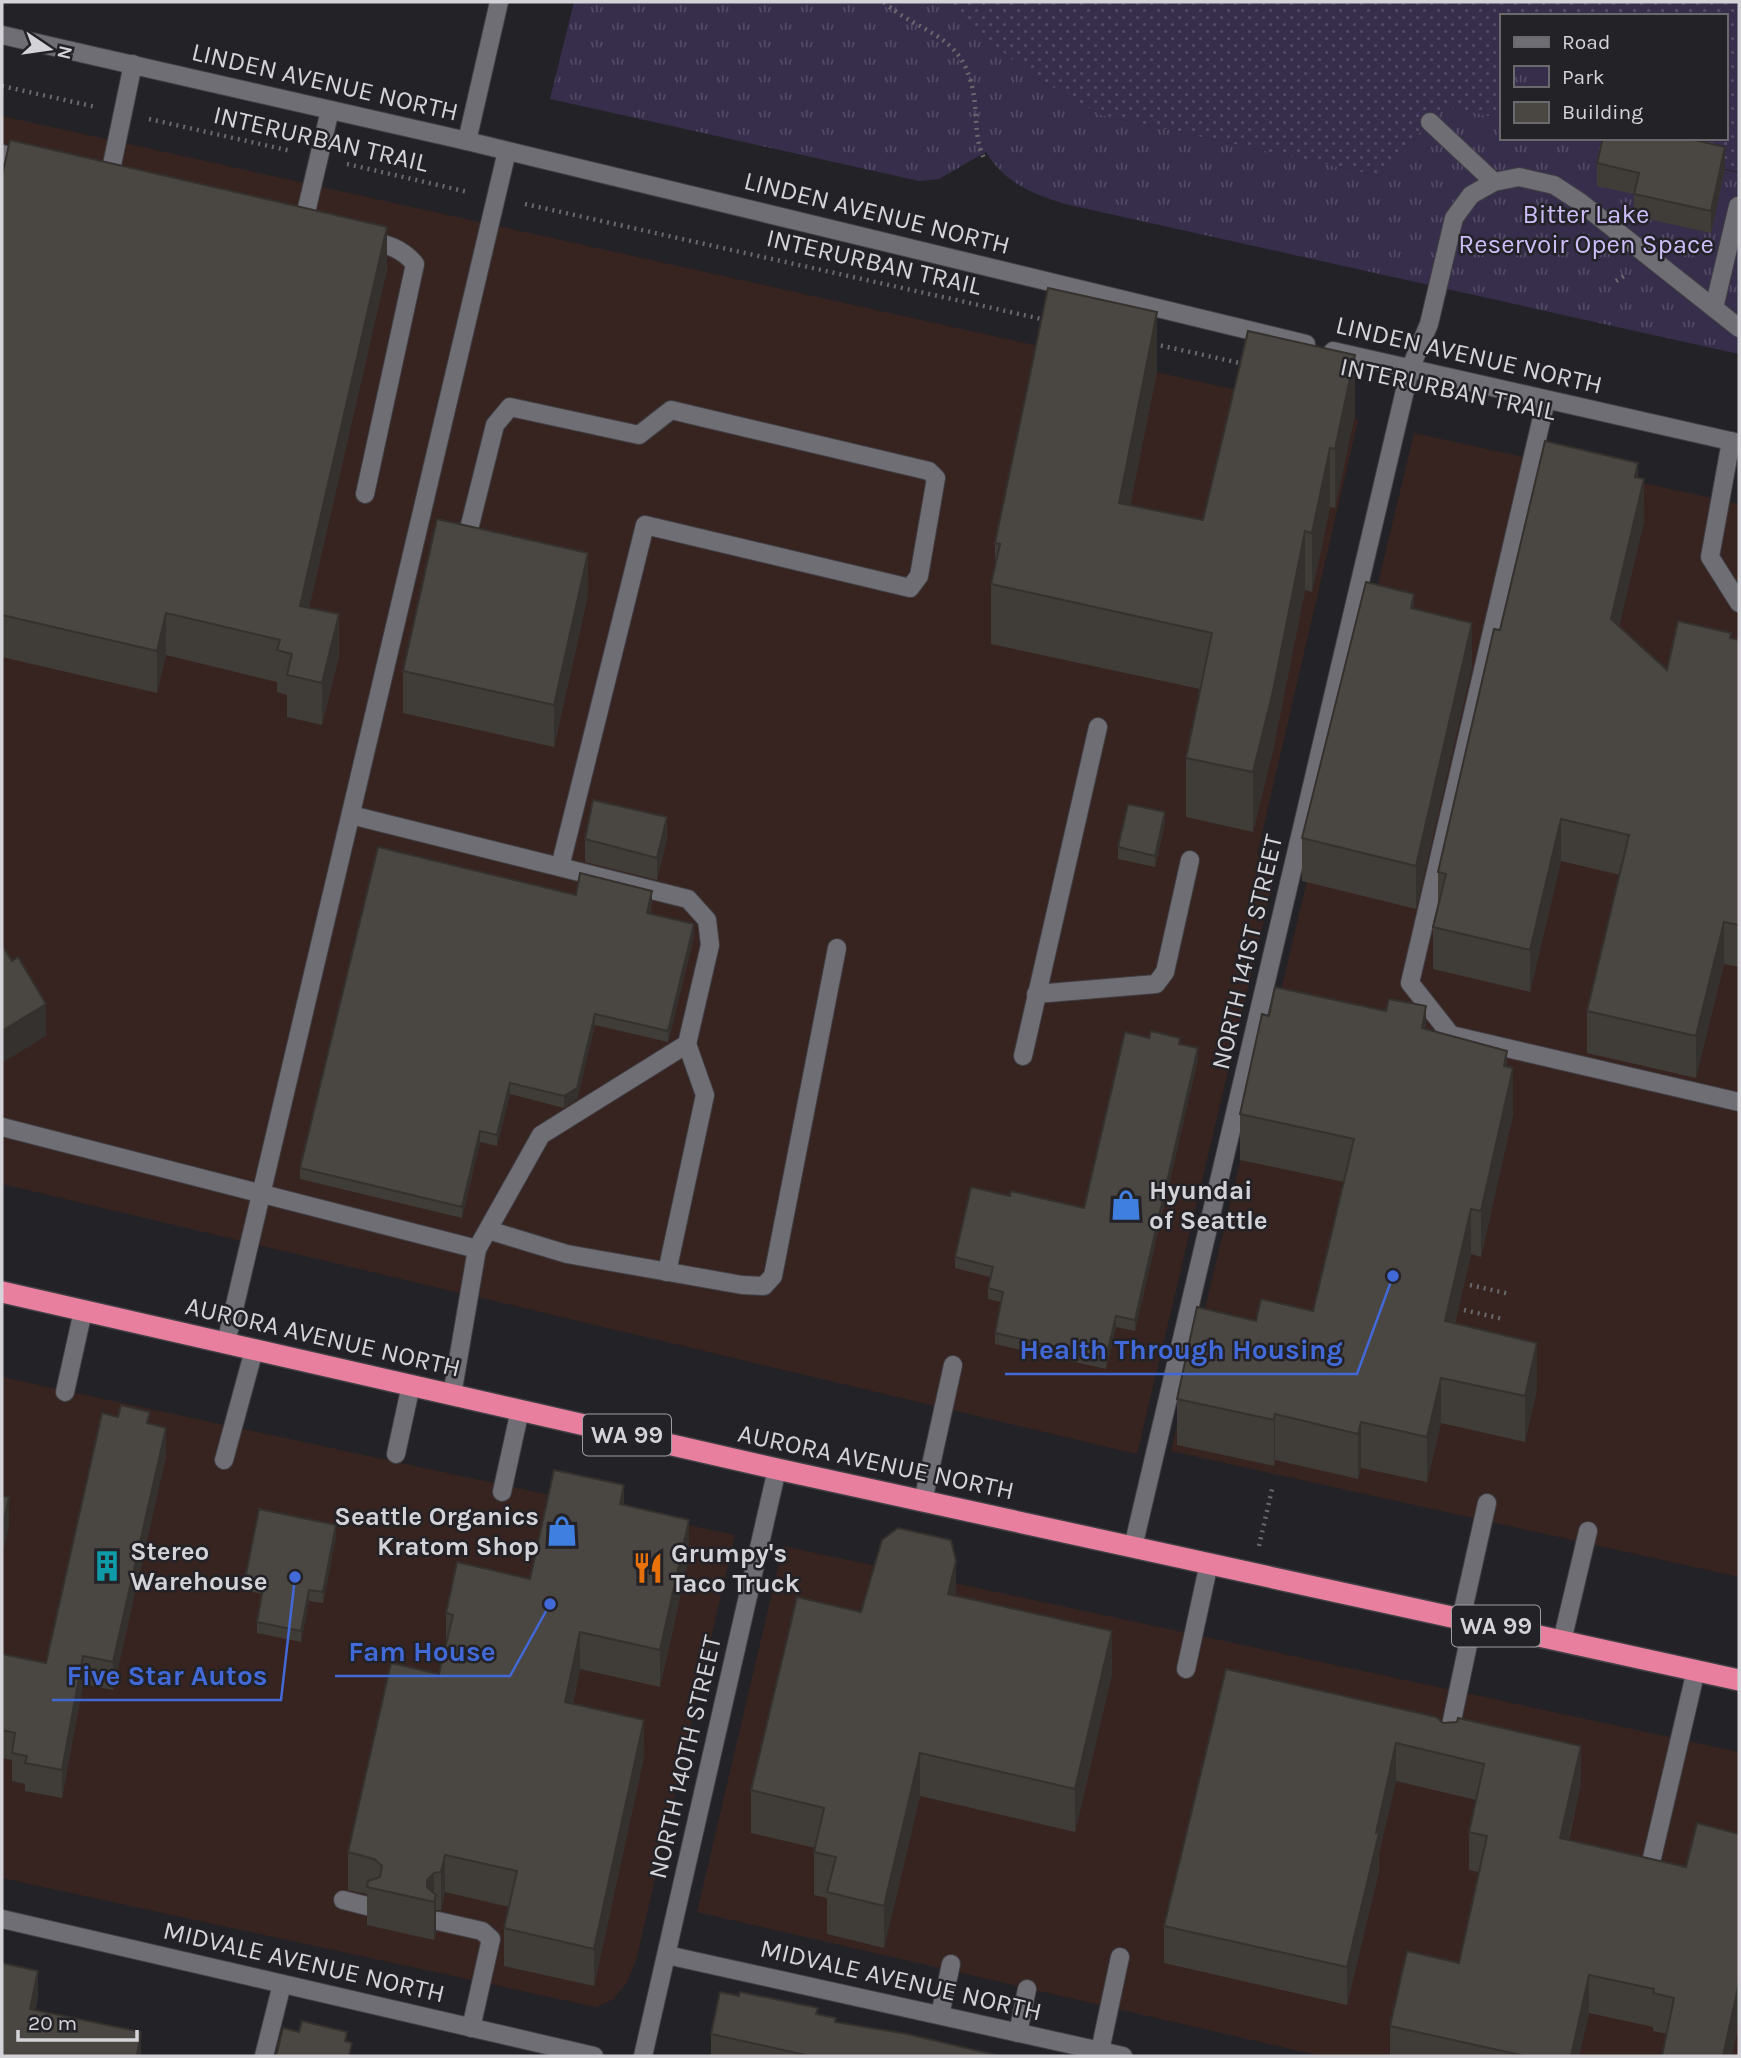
<svg xmlns="http://www.w3.org/2000/svg" width="1741" height="2058" font-family="Karla,sans-serif">
	<defs>
		<pattern id="grass-dots" width="8" height="8" patternUnits="userSpaceOnUse" patternTransform="scale(1.75)"><rect width="8" height="8" fill="#372e4c"/><path d="M2 2h.1M6 6h.1" fill="none" stroke="#534b65" stroke-width="1.8" stroke-linecap="round"/></pattern>
		<pattern id="park-tufts" width="24" height="20" patternUnits="userSpaceOnUse" patternTransform="scale(1.75)"><rect width="24" height="20" fill="#372e4c"/><path d="M3 7l-1-3M5 7V3M7 7l1-3M15 17l-1-3M17 17v-4M19 17l1-3" fill="none" stroke="#534b65"/></pattern>
	</defs>
	<rect width="100%" height="100%" fill="#232227"/>
	<g fill="#372420">
		<polygon points="2,116 1354,416 1358,421 1257,855 1278,861 1137,1454 2,1184"/>
		<polygon points="1414,433 1739,504 1739,1577 1171,1451"/>
		<polygon points="2,1377 735,1535 636,1961 626,1984 612,2000 596,2007 2,1878"/>
		<polygon points="783,1546 1739,1752 1739,2056 1321,2056 697,1912"/>
	</g>
	<polygon fill="url(#grass-dots)" points="941,2 1739,2 1739,172 1587,138 1725,138 1725,16 1501,16 1501,119 1445,106 1379,176 1101,115 1031,75"/>
	<path fill="url(#park-tufts)" d="M574 2H941L1031 75 1101 115 1379 176 1445 106 1501 119V138H1587L1739 173V354L1065 204C1032 194 1004 182 986 152L939 179 919 181 550 99Z"/>
	<g fill="none" stroke-linecap="round" stroke-linejoin="round">
		<defs>
			<g id="lane">
				<polyline points="1430,122 1494,182"/>
				<polyline points="2,154 30,161"/>
				<polyline points="109,179 133,64"/>
				<polyline points="303,225 330,110"/>
				<path d="M364 239C385 244 401 247 415 264L365 494"/>
				<polyline points="1714,308 1738,206"/>
				<polyline points="1410,369 1429,324 1454,218 1471,195 1494,182 1519,177 1554,185 1580,202 1739,328"/>
				<polyline points="1546,400 1410,983 1451,1035 1739,1102"/>
				<polyline points="1731,441 1710,557 1739,603"/>
				<polyline points="467,537 495,425 510,407 639,435 671,410 929,471 936,478 919,576 910,588 645,525 560,867"/>
				<polyline points="351,815 688,899 707,920 710,945 687,1044 541,1135 477,1249"/>
				<polyline points="1036,994 1156,984 1165,972 1190,860"/>
				<polyline points="1023,1056 1098,727"/>
				<polyline points="2,1127 477,1249 452,1395"/>
				<polyline points="488,1230 567,1254 742,1285 764,1286 773,1276 837,948"/>
				<polyline points="667,1272 705,1095 687,1044"/>
				<polyline points="226,1343 507,151"/>
				<polyline points="65,1392 83,1311"/>
				<polyline points="396,1454 411,1385"/>
				<polyline points="224,1460 254,1350"/>
				<polyline points="502,1492 520,1410"/>
				<polyline points="923,1501 953,1365"/>
				<polyline points="1461,1619 1487,1503"/>
				<polyline points="1562,1641 1588,1531"/>
				<polyline points="1186,1669 1209,1563"/>
				<polyline points="1447,1744 1473,1621"/>
				<polyline points="1648,1875 1696,1670"/>
				<polyline points="343,1900 371,1907"/>
				<polyline points="438,1921 482,1931 491,1939 471,2028"/>
				<polyline points="940,2015 951,1964"/>
				<polyline points="1018,2033 1027,1989"/>
				<polyline points="1100,2051 1120,1957"/>
				<polyline points="264,2056 282,1984"/>
			</g>
			<g id="street">
				<polyline points="467,141 499,2"/>
				<polyline points="1133,1547 1410,369"/>
				<polyline points="2,1919 594,2056"/>
				<polyline points="667,1955 1123,2056"/>
				<polyline points="643,2056 777,1469"/>
			</g>
			<g id="secondary">
				<polyline points="2,35 467,141 1306,344"/>
				<polyline points="1333,351 1739,443"/>
			</g>
			<polyline id="highway" points="2,1292 777,1469 1739,1680"/>
		</defs>
		<use href="#lane" stroke="#403f44" stroke-width="20"/>
		<use href="#street" stroke="#403f44" stroke-width="20"/>
		<use href="#secondary" stroke="#403f44" stroke-width="20"/>
		<use href="#highway" stroke="#403f44" stroke-width="24"/>
		<g stroke="#69686d" stroke-width="4.5" stroke-dasharray="2 5" stroke-linecap="butt">
			<path d="M884 2C919 34 962 32 973 91 978 115 973 137 985 160"/>
			<polyline points="2,86 96,107"/>
			<polyline points="149,119 291,151"/>
			<polyline points="347,164 468,192"/>
			<polyline points="525,204 1046,320"/>
			<polyline points="1616,281 1627,274"/>
			<polyline points="1154,344 1244,364"/>
			<polyline points="1470,1285 1510,1294"/>
			<polyline points="1464,1310 1503,1319"/>
			<polyline points="1259,1546 1273,1485"/>
		</g>
		<use href="#lane" stroke="#706e75" stroke-width="18"/>
		<use href="#street" stroke="#706e75" stroke-width="18"/>
		<use href="#secondary" stroke="#706e75" stroke-width="18"/>
		<use href="#highway" stroke="#e87f9f" stroke-width="21"/>
	</g>
	<g fill="#403c38">
		<polygon points="1597,163 1725,169 1711,233 1634,216 1634,194 1597,186"/>
		<polygon points="2,176 387,269 309,608 339,656 322,725 287,717 287,695 277,692 277,682 166,655 157,693 2,657"/>
		<polygon points="1157,371 1130,505 1203,520 1355,414 1335,508 1330,507 1312,592 1305,590 1273,750 1253,832 1186,817 1186,758 1200,689 991,644 991,584 995,568 995,543"/>
		<polygon points="1644,522 1619,626 1667,670 1731,638 1739,640 1739,967 1724,964 1696,1078 1587,1053 1587,1011 1620,875 1561,861 1530,992 1433,969 1433,927 1438,908 1438,872 1500,630"/>
		<polygon points="588,595 554,747 403,713 403,671"/>
		<polygon points="1414,609 1472,666 1416,909 1302,881 1302,838"/>
		<polygon points="1165,823 1155,867 1118,859 1118,847"/>
		<polygon points="585,839 667,839 657,880 585,862"/>
		<polygon points="576,895 652,902 650,914 694,936 668,1042 595,1025 577,1099 564,1108 510,1094 497,1146 480,1142 462,1218 300,1179 300,1168"/>
		<polygon points="1269,1016 1426,1029 1507,1067 1513,1114 1481,1257 1471,1254 1455,1324 1537,1389 1525,1442 1441,1423 1427,1482 1361,1468 1358,1479 1275,1460 1274,1466 1177,1445 1177,1399 1256,1321 1313,1311 1344,1182 1240,1160 1240,1114"/>
		<polygon points="1180,1044 1198,1059 1135,1331 1116,1327 1106,1369 995,1344 995,1333 1001,1302 988,1299 988,1288 990,1277 955,1268 955,1257 1010,1196 1084,1208"/>
		<polygon points="150,1424 166,1456 113,1690 83,1684 62,1798 25,1791 25,1784 12,1781 12,1760 2,1758 2,1654 46,1663"/>
		<polygon points="624,1505 689,1557 660,1687 580,1669 573,1704 644,1757 594,1986 504,1966 504,1928 509,1907 445,1892 441,1910 436,1910 436,1932 434,1940 367,1925 367,1894 348,1890 348,1852 439,1674 446,1646 446,1613 530,1579"/>
		<polygon points="336,1537 323,1603 309,1601 301,1642 257,1633 257,1622 262,1594 245,1590 245,1579"/>
		<polygon points="956,1595 1112,1674 1075,1832 920,1796 884,1948 827,1934 827,1898 814,1895 814,1852 815,1848 751,1833 751,1790 861,1612"/>
		<polygon points="1226,1669 1443,1723 1581,1783 1569,1840 1686,1867 1739,1834 1739,2021 1732,2056 1662,2056 1667,2034 1653,2031 1653,2027 1589,2013 1579,2056 1390,2056 1390,2026 1459,1963 1479,1872 1469,1870 1469,1832 1476,1800 1396,1781 1379,1853 1379,1871 1347,2005 1164,1963 1164,1926"/>
		<polygon points="818,2014 836,2022 1000,2056 711,2056 711,2034"/>
	</g>
	<g fill="#34312e">
		<polygon points="1725,147 1725,169 1711,233 1711,211"/>
		<polygon points="387,227 387,269 300,647 300,606"/>
		<polygon points="1157,312 1157,371 1119,562 1119,503"/>
		<polygon points="1355,355 1355,414 1335,508 1335,449"/>
		<polygon points="1330,448 1330,507 1312,592 1312,533"/>
		<polygon points="1638,463 1638,504 1644,479 1644,522 1611,661 1611,619"/>
		<polygon points="1305,531 1305,590 1273,750 1253,832 1253,772"/>
		<polygon points="588,553 588,595 554,747 554,705"/>
		<polygon points="1414,594 1414,636 1411,608"/>
		<polygon points="166,613 166,655 157,693 157,651"/>
		<polygon points="339,614 339,656 322,725 322,683"/>
		<polygon points="1472,623 1472,666 1416,909 1416,866"/>
		<polygon points="1165,812 1165,823 1155,867 1155,856"/>
		<polygon points="667,817 667,839 657,880 657,858"/>
		<polygon points="1561,819 1561,861 1530,992 1530,950"/>
		<polygon points="652,891 652,902 647,924 647,913"/>
		<polygon points="1724,922 1724,964 1696,1078 1696,1036"/>
		<polygon points="694,924 694,936 668,1042 668,1031"/>
		<polygon points="46,1004 46,1036 2,1063 2,1031"/>
		<polygon points="1426,1006 1426,1052 1422,1028"/>
		<polygon points="595,1014 595,1025 577,1099 564,1108 564,1096"/>
		<polygon points="1198,1048 1198,1059 1135,1331 1135,1320"/>
		<polygon points="1507,1051 1507,1093 1513,1068 1513,1114 1481,1257 1481,1211 1504,1066"/>
		<polygon points="510,1083 510,1094 497,1146 497,1135"/>
		<polygon points="480,1131 480,1142 462,1218 462,1207"/>
		<polygon points="1471,1209 1471,1254 1445,1367 1445,1321"/>
		<polygon points="1116,1316 1116,1327 1106,1369 1106,1358"/>
		<polygon points="1537,1343 1537,1389 1525,1442 1525,1396"/>
		<polygon points="1441,1378 1441,1423 1427,1482 1427,1437"/>
		<polygon points="1275,1414 1275,1460 1274,1466 1274,1420"/>
		<polygon points="1361,1422 1361,1468 1358,1479 1358,1434"/>
		<polygon points="166,1428 166,1456 113,1690 113,1662"/>
		<polygon points="624,1485 624,1523 620,1504"/>
		<polygon points="9,1497 9,1526 2,1557 2,1529"/>
		<polygon points="689,1520 689,1557 660,1687 660,1650"/>
		<polygon points="336,1525 336,1537 323,1603 323,1592"/>
		<polygon points="956,1561 956,1603 948,1594"/>
		<polygon points="309,1590 309,1601 301,1642 301,1631"/>
		<polygon points="1112,1631 1112,1674 1075,1832 1075,1789"/>
		<polygon points="580,1632 580,1669 565,1739 565,1702"/>
		<polygon points="83,1656 83,1684 62,1798 62,1770"/>
		<polygon points="644,1720 644,1757 594,1986 594,1949"/>
		<polygon points="1396,1743 1396,1781 1379,1853 1379,1871 1347,2005 1347,1967"/>
		<polygon points="1581,1746 1581,1783 1560,1876 1560,1838"/>
		<polygon points="920,1753 920,1796 884,1948 884,1906"/>
		<polygon points="445,1855 445,1892 441,1910 441,1872"/>
		<polygon points="434,1873 434,1901 436,1895 436,1932 434,1940 434,1902 427,1900 427,1880"/>
		<polygon points="38,1971 38,1998 30,2036 30,2009"/>
		<polygon points="1589,1975 1589,2013 1579,2056 1571,2056"/>
		<polygon points="1739,1983 1739,2021 1732,2056 1723,2056"/>
		<polygon points="141,2032 141,2056 137,2056"/>
	</g>
	<g fill="#4a4641" stroke="#34312e" stroke-width="2">
		<polygon points="1603,138 1686,138 1725,147 1711,211 1634,194 1639,173 1597,163"/>
		<polygon points="10,140 387,227 300,606 339,614 322,683 287,675 292,654 277,650 280,640 166,613 157,651 2,615 2,176"/>
		<polygon points="1048,288 1157,312 1119,503 1203,520 1248,331 1355,355 1335,449 1330,448 1312,533 1305,531 1273,691 1253,772 1186,758 1212,633 991,584 1000,544 995,543"/>
		<polygon points="1545,441 1638,463 1635,477 1644,479 1611,619 1667,670 1678,621 1731,633 1730,638 1739,640 1739,925 1724,922 1696,1036 1587,1011 1629,835 1561,819 1530,950 1433,927 1446,874 1438,872 1494,629 1500,630"/>
		<polygon points="437,519 588,553 554,705 403,671"/>
		<polygon points="1366,582 1414,594 1411,608 1472,623 1416,866 1302,838"/>
		<polygon points="593,800 667,817 657,858 585,839"/>
		<polygon points="1128,804 1165,812 1155,856 1118,847"/>
		<polygon points="378,847 576,895 580,873 652,891 647,913 694,924 668,1031 595,1014 577,1088 564,1096 510,1083 497,1135 480,1131 462,1207 300,1168"/>
		<polygon points="2,945 12,961 18,957 46,1004 2,1031"/>
		<polygon points="1275,987 1386,1011 1389,999 1426,1006 1422,1028 1507,1051 1504,1066 1513,1068 1481,1211 1471,1209 1445,1321 1537,1343 1525,1396 1441,1378 1427,1437 1361,1422 1358,1434 1275,1414 1274,1420 1177,1399 1197,1307 1256,1321 1261,1299 1313,1311 1354,1139 1240,1114 1262,1014 1269,1016"/>
		<polygon points="1151,1031 1180,1038 1179,1044 1198,1048 1135,1320 1116,1316 1106,1358 995,1333 1003,1292 988,1288 993,1267 955,1257 971,1187 1010,1196 1011,1191 1084,1208 1125,1032 1149,1038"/>
		<polygon points="121,1405 150,1412 147,1423 166,1428 113,1662 83,1656 62,1770 25,1763 27,1756 12,1753 15,1733 2,1730 2,1654 46,1663 102,1413 118,1417"/>
		<polygon points="554,1470 624,1485 620,1504 689,1520 660,1650 580,1632 565,1702 644,1720 594,1949 504,1928 517,1871 445,1855 441,1872 434,1873 427,1880 427,1887 436,1895 434,1902 367,1887 368,1881 380,1877 382,1866 374,1859 348,1852 391,1663 439,1674 453,1615 446,1613 457,1562 530,1579"/>
		<polygon points="2,1496 9,1497 2,1529"/>
		<polygon points="259,1509 336,1525 323,1592 309,1590 301,1631 257,1622 264,1583 245,1579"/>
		<polygon points="898,1528 951,1540 956,1561 948,1594 1112,1631 1075,1789 920,1753 884,1906 827,1892 836,1857 814,1852 824,1808 751,1790 797,1597 861,1612 882,1540"/>
		<polygon points="1226,1669 1436,1717 1443,1723 1457,1722 1458,1718 1581,1746 1560,1838 1686,1867 1697,1823 1739,1834 1739,1983 1723,2056 1662,2056 1674,1998 1653,1993 1654,1989 1589,1975 1571,2056 1525,2056 1390,2026 1407,1951 1459,1963 1487,1836 1469,1832 1484,1764 1396,1743 1376,1833 1379,1833 1347,1967 1164,1926"/>
		<polygon points="2,1963 38,1971 30,2009 141,2032 137,2055 143,2056 2,2056"/>
		<polygon points="720,1992 739,1996 740,1992 818,2008 816,2014 836,2018 835,2022 907,2034 1000,2056 810,2056 711,2034"/>
		<polygon points="302,2021 347,2032 345,2041 352,2043 349,2056 276,2056 283,2028 299,2032"/>
	</g>
	<defs>
		<symbol id="shop-bare" viewBox="-9 -9 18 18"><path d="M-5-2.5h2.3a2.7 3.5 0 0 1 5.4 0H5L5.5 6h-11ZM-1.5-2.5h3a1.5 2.3 0 0 0-3 0Z" fill="#3f7fe0" stroke="#232227" stroke-width="2.5" paint-order="stroke"/></symbol>
		<symbol id="building-bare" viewBox="-9 -9 18 18"><path d="M-4-6H4V6H1V3H-1V6H-4ZM-2.5-4.3h1.7v1.8h-1.7ZM.8-4.3h1.7v1.8H.8ZM-2.5-1h1.7V.8h-1.7ZM.8-1h1.7V.8H.8Z" fill="#0f9aa8" stroke="#232227" stroke-width="2.5" paint-order="stroke"/></symbol>
		<symbol id="restaurant-bare" viewBox="-9 -9 18 18"><path d="M-5-6h1v4h1v-4h1v4h1v-4h1v5L-1.5 .5V6h-2V.5L-5-1ZM5-6V6H3V1.5H1.5Q1.5-4 5-6Z" fill="#e8710a" stroke="#232227" stroke-width="2.5" paint-order="stroke"/></symbol>
	</defs>
	<g fill-rule="evenodd">
		<use href="#shop-bare" x="1104" y="1183" width="44" height="44"/>
		<use href="#shop-bare" x="540" y="1509" width="44" height="44"/>
		<use href="#building-bare" x="85" y="1544" width="44" height="44"/>
		<use href="#restaurant-bare" x="626" y="1546" width="44" height="44"/>
	</g>
	<g text-anchor="middle" dominant-baseline="central" stroke-width="5" stroke-linejoin="round" paint-order="stroke">
		<g fill="#232227" stroke="#9f9ea2" stroke-width="2">
			<rect x="583" y="1414.5" width="88" height="41" rx="5"/>
			<rect x="1452" y="1605.5" width="88" height="41" rx="5"/>
		</g>
		<g font-size="24" font-weight="bold" fill="#d4d3d7">
			<text x="627" y="1435">WA 99</text>
			<text x="1496" y="1626">WA 99</text>
		</g>
		<g font-size="26" fill="#d4d3d7" stroke="#232227">
			<text transform="translate(325 82) rotate(13)">LINDEN AVENUE NORTH</text>
			<text transform="translate(321 139) rotate(13)">INTERURBAN TRAIL</text>
			<text transform="translate(877 213) rotate(14)">LINDEN AVENUE NORTH</text>
			<text transform="translate(874 262) rotate(13)">INTERURBAN TRAIL</text>
			<text transform="translate(1469 355) rotate(13)">LINDEN AVENUE NORTH</text>
			<text transform="translate(1448 389) rotate(12)">INTERURBAN TRAIL</text>
			<text transform="translate(1247 952) rotate(-77)">NORTH 141ST STREET</text>
			<text transform="translate(323 1337) rotate(13)">AURORA AVENUE NORTH</text>
			<text transform="translate(876 1462) rotate(12)">AURORA AVENUE NORTH</text>
			<text transform="translate(685 1757) rotate(-77)">NORTH 140TH STREET</text>
			<text transform="translate(304 1962) rotate(13)">MIDVALE AVENUE NORTH</text>
			<text transform="translate(901 1980) rotate(13)">MIDVALE AVENUE NORTH</text>
		</g>
		<g font-size="26" fill="#cdbdf8" stroke="#232227">
			<text x="1586" y="214">Bitter Lake<tspan x="1586" dy="30">Reservoir Open Space</tspan></text>
		</g>
		<g font-size="26" font-weight="bold" fill="#d4d3d7" stroke="#232227" text-anchor="start">
			<text x="1149" y="1190">Hyundai<tspan x="1149" dy="30">of Seattle</tspan></text>
			<text x="539" y="1516" text-anchor="end">Seattle Organics<tspan x="539" dy="30">Kratom Shop</tspan></text>
			<text x="130" y="1551">Stereo<tspan x="130" dy="30">Warehouse</tspan></text>
			<text x="671" y="1553">Grumpy's<tspan x="671" dy="30">Taco Truck</tspan></text>
		</g>
	</g>
	<path fill="none" stroke="#4269d8" stroke-width="2.5" d="M1393 1276L1357 1374H1005M550 1604L510 1676H335M295 1577L281 1700H52"/>
	<g fill="#4269d8" stroke="#232227" stroke-width="2.5">
		<circle cx="1393" cy="1276" r="7"/>
		<circle cx="550" cy="1604" r="7"/>
		<circle cx="295" cy="1577" r="7"/>
	</g>
	<g font-size="28" text-anchor="middle" font-weight="bold" fill="#4269d8" stroke="#232227" stroke-width="5" stroke-linejoin="round" paint-order="stroke">
		<text x="1181" y="1359">Health Through Housing</text>
		<text x="422" y="1661">Fam House</text>
		<text x="167" y="1685">Five Star Autos</text>
	</g>
	<rect width="1741" height="2058" fill="none" stroke="#d4d3d7" stroke-width="7"/>
	<rect x="1500" y="14" width="228" height="126" fill="#232227" stroke="#6a696d" stroke-width="2"/>
	<rect x="1514" y="37" width="35" height="10" fill="#706e75" stroke="#6a696d" stroke-width="2"/>
	<text x="1562" y="49" font-size="21" fill="#d4d3d7">Road</text>
	<rect x="1514" y="66" width="35" height="21" fill="url(#park-tufts)" stroke="#6a696d" stroke-width="2"/>
	<text x="1562" y="84" font-size="21" fill="#d4d3d7">Park</text>
	<rect x="1514" y="102" width="35" height="21" fill="#4a4641" stroke="#6a696d" stroke-width="2"/>
	<text x="1562" y="119" font-size="21" fill="#d4d3d7">Building</text>
	<g transform="translate(49 49) rotate(103)" stroke="#232227" stroke-width="5" paint-order="stroke">
	<path d="M0-5L12 26L0 18L-12 26Z" fill="#d4d3d7"/>
	<text y="-10" font-size="19" font-weight="bold" text-anchor="middle" fill="#d4d3d7">N</text>
	</g>
	<path d="M18 2030v10h119v-10" fill="none" stroke="#d4d3d7" stroke-width="3.5"/>
	<text x="28" y="2030" font-size="21" fill="#d4d3d7" stroke="#232227" stroke-width="5" paint-order="stroke">20 m</text>
</svg>
